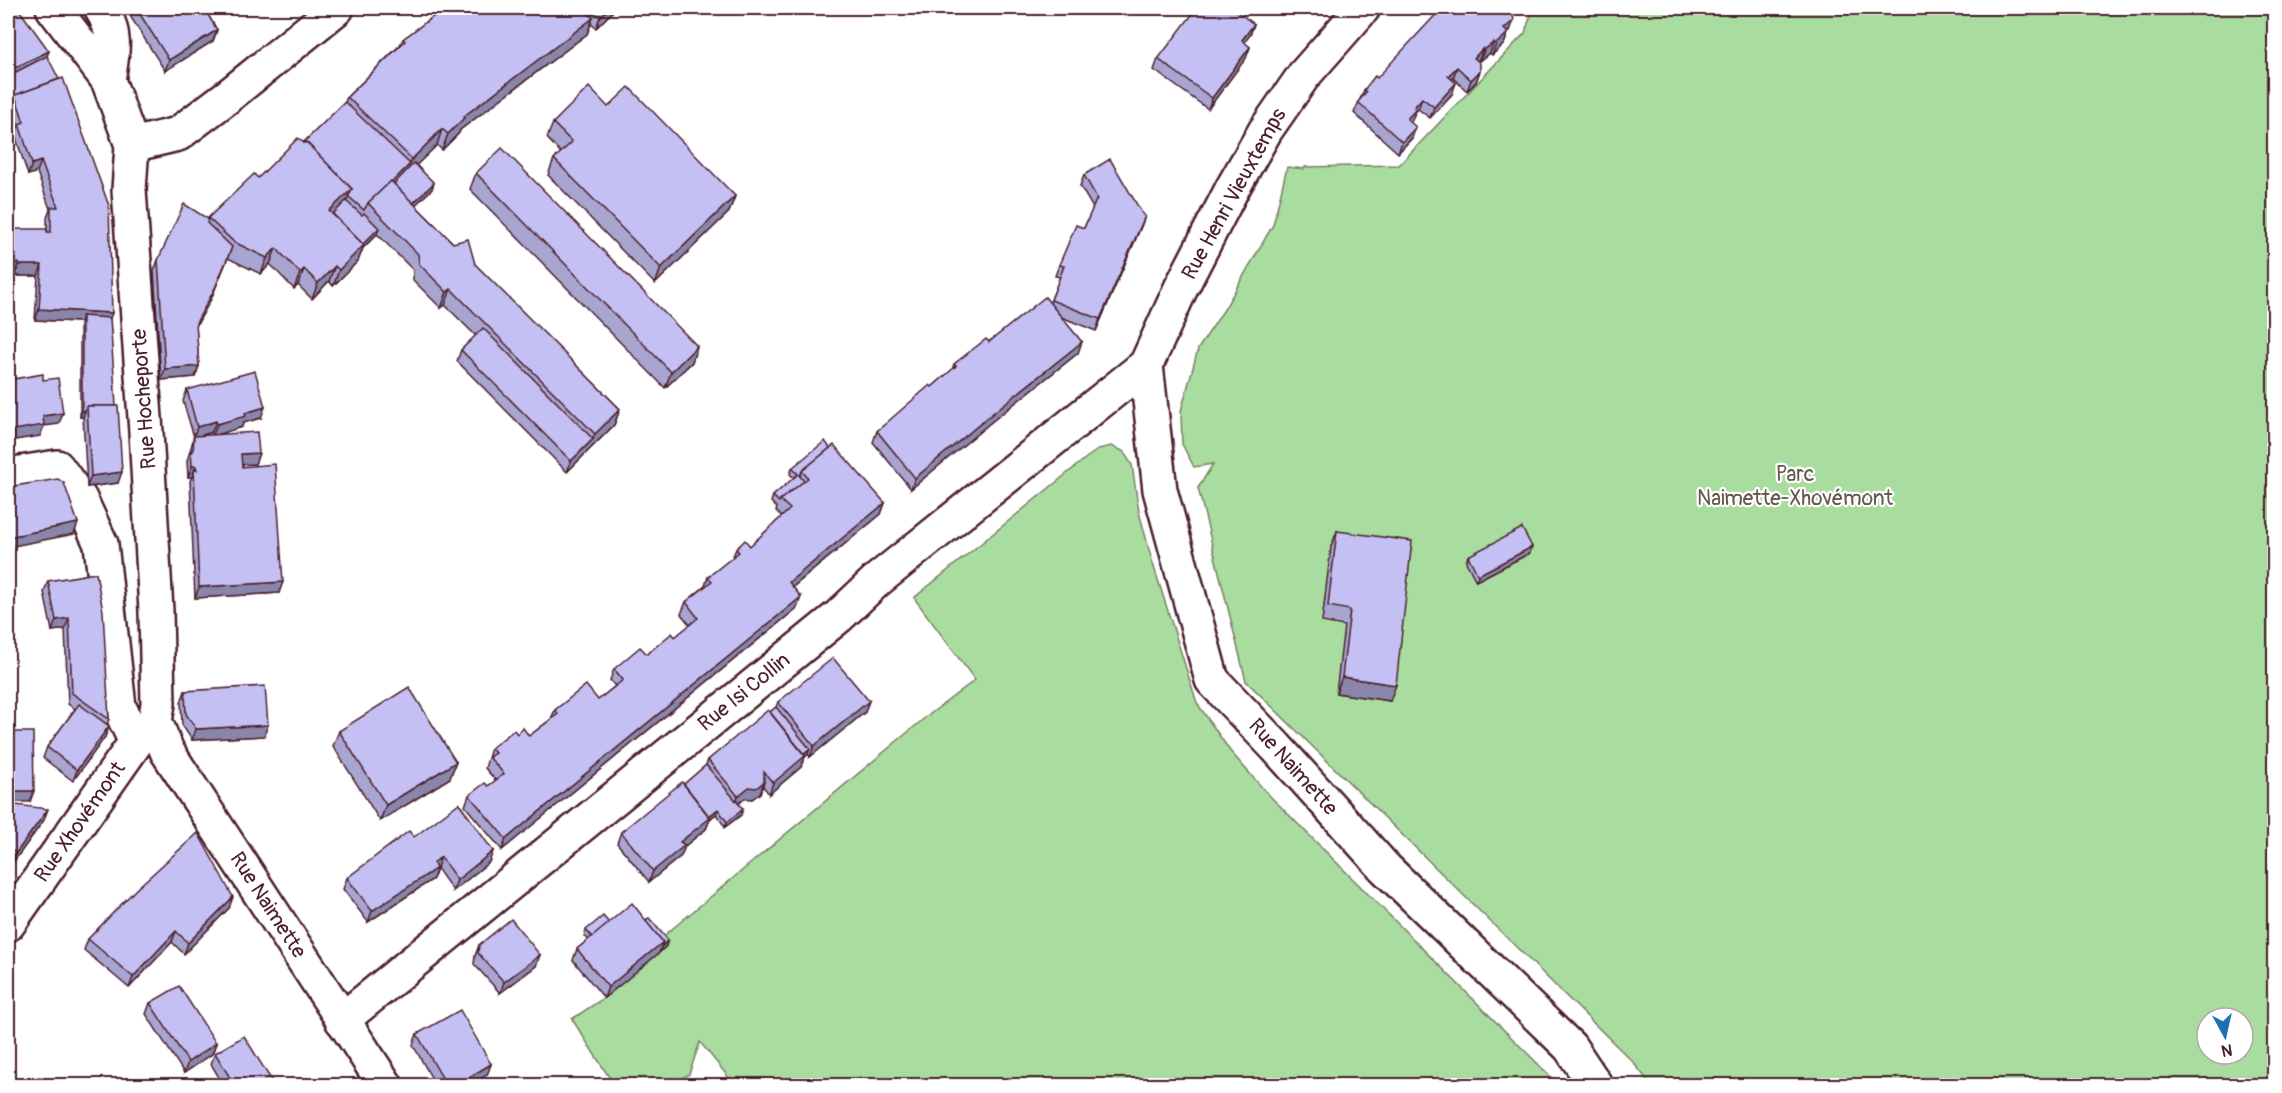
<svg xmlns="http://www.w3.org/2000/svg" width="2282" height="1093" font-family="Pangolin,sans-serif">
	<rect width="100%" height="100%" fill="#fff"/>
	<filter id="ink" filterUnits="userSpaceOnUse"><feTurbulence type="fractalNoise" baseFrequency=".0167" numOctaves="2"/><feDisplacementMap in="SourceGraphic" scale="12" xChannelSelector="R" yChannelSelector="G"/><feConvolveMatrix kernelMatrix="1 2 1 2 8 2 1 2 1" color-interpolation-filters="sRGB"/></filter>
	<g filter="url(#ink)">
		<g fill="#a8dd9f" stroke="#797e65" stroke-width="1.5" fill-rule="evenodd">
			<path d="M1533 8H2274V1085H1651L1634 1063 1246 681 1198 488 1213 464 1194 467 1182 444 1181 411 1198 349 1225 308 1273 225 1287 167 1304 169 1305 167 1399 165 1525 33ZM2207 1018H2243V1054H2207Z"/>
			<polygon points="1111,446 1123,451 1132,465 1139,512 1153,564 1197,703 1230,751 1266,792 1559,1085 735,1085 700,1042 689,1074 672,1085 614,1085 572,1019 604,998 659,953 666,946 660,939 926,717 975,680 914,598 1086,458 1099,449"/>
		</g>
		<g fill="none" stroke-linecap="round" stroke-linejoin="round">
			<defs>
				<g id="minor">
					<polyline points="53,8 108,80 132,145 129,190 146,432 156,611 158,704 155,721"/>
					<path d="M101 8C117 33 113 52 108 80"/>
					<polyline points="132,145 178,134 227,97 337,8"/>
					<polyline points="1146,365 1160,490 1212,680 1276,747 1385,868 1570,1047 1596,1086"/>
					<polyline points="8,475 57,467 80,499 101,544 119,707 136,742"/>
					<polyline points="155,721 167,751 386,1086"/>
					<polyline points="8,924 136,742 150,727"/>
					<polyline points="342,1020 839,616 876,581 1146,365 1181,288 1232,189 1265,131 1304,75 1363,8"/>
				</g>
			</defs>
			<use href="#minor" stroke="#4a1f2b" stroke-width="38"/>
			<use href="#minor" stroke="#fff" stroke-width="33"/>
		</g>
		<g fill="#a9a5d1" stroke="#4a1f2b" stroke-width="1.5" fill-rule="evenodd">
			<polygon points="8,8 47,56 110,318 118,483 87,487 83,417 80,417 80,322 35,320 38,276 15,276 15,274 8,275 8,229 47,232 47,218 50,209 37,172 28,175 15,135 18,127 8,98"/>
			<polygon points="125,8 204,8 217,30 213,41 165,71"/>
			<polygon points="445,8 616,8 596,28 591,24 587,34 460,130 459,133 442,150 437,145 416,165 432,189 415,205 620,409 614,425 567,472 457,361 461,350 476,336 445,305 441,308 413,280 413,270 377,234 363,248 358,261 333,286 329,281 312,299 298,285 294,289 270,264 261,274 228,258 211,299 196,326 199,366 195,377 161,380 154,271 158,260 258,178 303,143 345,102 347,97 400,45 403,39"/>
			<polygon points="1254,24 1250,35 1244,42 1250,47 1246,58 1208,109 1154,70 1158,59"/>
			<polygon points="1510,31 1508,33 1504,44 1492,55 1490,53 1480,61 1479,59 1477,61 1480,71 1476,82 1467,91 1453,78 1452,79 1452,94 1430,118 1418,109 1415,112 1412,120 1410,122 1412,138 1398,153 1354,113 1364,90 1377,78"/>
			<polygon points="608,107 735,196 729,212 655,284 548,175 554,159 561,153 547,138 553,123"/>
			<polygon points="476,173 697,346 692,362 665,388 470,189"/>
			<polygon points="1084,175 1145,216 1096,331 1061,317 1078,353 990,423 911,489 873,442 877,431 932,387 952,370 954,364 1050,302 1060,277 1055,276 1059,265 1084,228 1093,208 1080,186"/>
			<path d="M187 390 261 418 243 423 242 427 214 435 259 453 255 464H242L279 593 195 598 190 481 192 477H188L187 461 194 437 183 401ZM212 432V435L198 436Z"/>
			<polygon points="830,448 885,503 881,514 793,587 797,608 502,850 465,806 469,795 488,786 496,781 485,768 491,748 517,734 529,736 551,719 555,710 598,700 615,686 610,680 614,669 647,654 675,637 690,625 681,614 686,602 705,586 708,577 732,558 736,549 750,546 782,517 776,511 777,508 771,502 773,496 794,478 790,474 792,468"/>
			<polygon points="1337,531 1390,701 1336,693 1344,626 1322,622 1331,547"/>
			<polygon points="1530,553 1476,581 1466,562 1468,556"/>
			<polygon points="96,573 109,719 107,724 109,726 105,737 73,781 43,758 47,747 75,709 68,704 65,629 52,631 44,592 48,581"/>
			<polygon points="185,691 264,736 192,740 182,725 181,702"/>
			<polygon points="778,702 865,712 810,757 808,754 805,757 801,767 769,794 763,786 760,793 752,799 745,798 739,804 741,815 725,827 716,814 710,819 706,829 685,846 681,856 649,882 617,843 621,832 684,784 706,765 708,760 776,707"/>
			<polygon points="339,731 456,762 450,778 380,821 333,746"/>
			<polygon points="8,804 44,820 12,864 8,861"/>
			<polygon points="414,837 493,851 489,862 453,891 437,868 433,879 368,922 343,889 347,878"/>
			<polygon points="229,908 184,954 172,942 129,988 84,950 88,939"/>
			<polygon points="609,923 666,946 604,998 573,960 577,949 588,940 584,936 586,930"/>
			<polygon points="479,945 536,966 500,993 474,964 475,956"/>
			<polygon points="150,1003 216,1043 212,1054 184,1073 146,1014"/>
			<polygon points="417,1034 491,1064 487,1075 469,1086 436,1086 413,1045"/>
			<polygon points="215,1053 275,1086 224,1086 211,1064"/>
		</g>
		<g fill="#8a86aa" stroke="#4a1f2b" stroke-width="1.5">
			<polygon points="609,8 616,8 596,28 600,17"/>
			<polygon points="593,18 587,34 460,130 459,133 442,150 448,134 464,116"/>
			<polygon points="1514,20 1510,31 1500,40 1504,29"/>
			<polygon points="1254,24 1250,35 1238,51 1242,40"/>
			<polygon points="217,30 213,41 165,71 169,60"/>
			<polygon points="1508,33 1504,44 1492,55 1496,44"/>
			<polygon points="1494,42 1490,53 1480,61 1484,50"/>
			<polygon points="1250,47 1246,58 1208,109 1212,98"/>
			<polygon points="1483,48 1479,59 1470,69 1474,58"/>
			<polygon points="49,51 45,62 8,80 8,71"/>
			<polygon points="1457,67 1453,78 1444,87 1448,76"/>
			<polygon points="1480,71 1476,82 1467,91 1471,80"/>
			<polygon points="1456,83 1452,94 1430,118 1434,107"/>
			<polygon points="1422,98 1418,109 1415,112 1412,120 1403,130 1407,119 1414,107"/>
			<polygon points="1416,127 1412,138 1398,153 1402,142"/>
			<polygon points="442,129 437,145 389,192 369,205 410,164 412,159"/>
			<polygon points="41,161 37,172 28,175 32,164"/>
			<polygon points="434,183 432,189 404,216 406,210"/>
			<polygon points="352,189 344,207 328,223 329,211"/>
			<polygon points="735,196 729,212 655,284 661,268"/>
			<polygon points="1145,216 1141,227 1096,331 1100,319"/>
			<polygon points="379,228 377,234 363,248 358,261 333,286 339,270 356,251"/>
			<polygon points="232,247 211,299 192,334 196,323"/>
			<polygon points="276,248 270,264 261,274 267,258"/>
			<polygon points="19,263 15,274 8,275 8,264"/>
			<polygon points="19,265 42,265 38,276 15,276"/>
			<polygon points="335,266 329,281 312,299 318,283"/>
			<polygon points="304,269 298,285 294,289 300,273"/>
			<polygon points="451,289 445,305 441,308 447,292"/>
			<polygon points="39,309 112,313 108,324 82,316 80,322 35,320"/>
			<polygon points="1082,342 1078,353 990,423 911,489 915,478 994,412"/>
			<polygon points="697,346 692,362 665,388 671,372"/>
			<polygon points="199,366 195,377 161,380 165,369"/>
			<polygon points="265,407 261,418 243,423 242,427 213,436 217,424 245,413"/>
			<polygon points="620,409 614,425 567,472 571,461 593,439 595,434"/>
			<polygon points="82,411 85,411 83,417 80,417"/>
			<polygon points="63,413 59,424 44,426 40,436 8,441 8,431 43,416"/>
			<polygon points="216,421 212,432 193,438 197,427"/>
			<polygon points="259,453 255,464 237,465 241,454"/>
			<polygon points="192,466 196,466 192,477 188,477"/>
			<polygon points="122,472 118,483 87,487 91,476"/>
			<polygon points="885,503 881,514 785,593 789,582"/>
			<polygon points="78,523 74,534 8,547 8,537"/>
			<polygon points="1532,547 1530,553 1476,581 1478,575"/>
			<polygon points="283,582 279,593 195,598 199,587"/>
			<polygon points="801,597 797,608 502,850 506,839"/>
			<polygon points="69,618 65,629 52,631 56,620"/>
			<polygon points="1342,677 1396,685 1390,701 1336,693"/>
			<polygon points="869,701 865,712 810,757 814,746"/>
			<polygon points="268,725 264,736 192,740 196,729"/>
			<polygon points="109,726 105,737 73,781 77,770"/>
			<polygon points="810,749 808,754 805,757 801,767 769,794 773,783"/>
			<polygon points="456,762 450,778 380,821 386,805"/>
			<polygon points="764,782 760,793 752,799 745,798 734,807 738,796 749,787"/>
			<polygon points="8,791 34,791 30,802 8,802"/>
			<polygon points="48,809 44,820 12,864 16,853"/>
			<polygon points="718,809 716,814 710,819 706,829 685,846 681,856 649,882 653,871 680,842"/>
			<polygon points="743,809 741,815 725,827 727,822"/>
			<polygon points="493,851 489,862 453,891 457,880"/>
			<polygon points="441,857 433,879 368,922 372,911"/>
			<polygon points="233,897 229,908 184,954 188,943"/>
			<polygon points="176,931 172,942 129,988 133,977"/>
			<polygon points="668,940 666,946 659,953 661,947"/>
			<polygon points="663,942 659,953 604,998 608,987"/>
			<polygon points="540,955 536,966 500,993 504,982"/>
			<polygon points="216,1043 212,1054 184,1073 188,1062"/>
			<polygon points="491,1064 487,1075 469,1086 455,1086"/>
		</g>
		<g fill="#c5c0f3" stroke="#4a1f2b" stroke-width="1.5">
			<polygon points="8,8 18,8 49,51 8,71"/>
			<polygon points="136,8 204,8 217,30 169,60"/>
			<polygon points="445,8 583,8 593,18 464,116 465,117 448,134 442,129 412,159 347,97 405,41 403,39"/>
			<polygon points="590,8 609,8 600,17"/>
			<polygon points="1197,8 1232,8 1254,24 1242,40 1250,47 1212,98 1158,59"/>
			<polygon points="1442,8 1511,8 1514,20 1504,29 1508,33 1496,44 1494,42 1484,50 1483,48 1474,58 1480,63 1480,71 1471,80 1457,67 1448,76 1456,83 1434,107 1422,98 1414,107 1416,109 1407,119 1416,127 1402,142 1358,102 1366,92 1364,90 1375,76 1377,78"/>
			<polygon points="47,56 59,79 15,95 13,101 8,88 8,76"/>
			<polygon points="63,78 109,206 112,313 39,309 42,265 19,265 19,263 8,264 8,229 47,229 47,232 51,232 51,207 58,207 41,161 32,164 19,124 24,122 15,95"/>
			<polygon points="589,87 608,107 629,87 735,196 661,268 554,159 572,142 553,123"/>
			<polygon points="345,102 410,164 392,182 391,181 368,203 364,210 348,196 350,194 352,189 306,142 304,143 303,143"/>
			<polygon points="298,138 304,143 306,142 352,189 329,211 364,245 339,270 335,266 318,283 304,269 300,273 276,248 267,258 234,242 208,218 254,174 258,178"/>
			<polygon points="502,148 697,346 671,372 476,173"/>
			<polygon points="1110,159 1143,215 1145,216 1100,319 1051,300 1064,266 1059,265 1076,225 1084,228 1097,198 1084,175"/>
			<polygon points="414,163 434,183 413,203 394,184"/>
			<polygon points="391,181 453,243 468,239 475,264 620,409 595,434 451,289 447,292 419,264 418,254 368,203"/>
			<polygon points="346,201 362,215 364,213 379,228 363,244 333,214"/>
			<polygon points="184,204 208,219 207,223 232,247 215,288 196,323 199,366 165,369 158,260"/>
			<polygon points="1045,297 1082,342 994,412 915,478 877,431 930,385 932,387 956,366 954,364 986,339 989,342"/>
			<polygon points="82,316 110,318 116,406 87,406 85,411 82,411"/>
			<polygon points="483,328 593,439 571,461 461,350"/>
			<polygon points="255,371 265,407 245,413 246,416 217,424 216,421 197,427 187,390"/>
			<polygon points="43,374 43,380 58,378 63,413 43,416 44,425 8,431 8,380"/>
			<polygon points="87,406 118,406 122,472 91,476"/>
			<polygon points="257,432 259,453 241,454 242,467 275,464 283,582 199,587 194,470 197,470 196,466 192,466 191,450 193,451 194,436"/>
			<polygon points="825,441 830,448 802,471 800,476 798,474 804,481 780,500 779,502 773,496 798,474 792,468"/>
			<polygon points="834,445 885,503 789,582 801,597 506,839 469,795 485,783 488,786 504,774 489,757 495,753 491,748 514,730 517,734 523,728 529,736 558,714 555,710 586,685 598,700 623,680 614,669 640,647 647,654 672,633 675,637 698,618 686,602 712,581 708,577 739,552 736,549 745,540 750,546 790,509 780,500 808,478 802,471"/>
			<polygon points="58,479 64,483 78,523 8,537 8,487"/>
			<polygon points="1522,528 1532,547 1478,575 1468,556"/>
			<polygon points="1337,531 1412,541 1396,685 1342,677 1350,610 1328,606"/>
			<polygon points="96,573 103,611 109,719 72,693 69,618 56,620 48,581"/>
			<polygon points="833,658 869,701 814,746 778,702"/>
			<polygon points="265,686 268,725 196,729 186,714 185,691"/>
			<polygon points="409,687 456,762 386,805 339,731"/>
			<polygon points="79,704 109,726 77,770 47,747"/>
			<polygon points="776,707 810,749 804,754 770,712"/>
			<polygon points="768,710 805,756 773,783 764,772 764,782 756,788 749,787 738,796 708,760"/>
			<polygon points="8,732 33,732 34,791 8,791"/>
			<polygon points="706,765 743,809 727,822 718,809 709,816 684,784"/>
			<polygon points="682,782 710,818 680,842 685,845 653,871 621,832"/>
			<polygon points="459,803 493,851 457,880 441,857 433,863 437,868 372,911 347,878 409,831 414,837"/>
			<polygon points="8,804 48,809 16,853 8,847"/>
			<polygon points="198,833 233,897 188,943 176,931 133,977 88,939 136,889"/>
			<polygon points="632,903 663,942 608,987 577,949"/>
			<polygon points="603,916 609,923 592,937 586,930"/>
			<polygon points="649,918 668,940 661,947 663,942 645,920"/>
			<polygon points="511,919 540,955 504,982 478,953 479,945"/>
			<polygon points="179,986 216,1043 188,1062 150,1003"/>
			<polygon points="460,1010 491,1064 455,1086 447,1086 417,1034"/>
			<polygon points="244,1036 275,1086 235,1086 215,1053"/>
		</g>
	</g>
	<g text-anchor="middle" dominant-baseline="central" stroke-width="4.5" stroke-linejoin="round" paint-order="stroke">
		<g font-size="21" fill="#4a1f2b" stroke="#fff">
			<text transform="translate(1234 194) rotate(-61)">Rue Henri Vieuxtemps</text>
			<text transform="translate(144 399) rotate(-94)">Rue Hocheporte</text>
			<text transform="translate(744 692) rotate(-39)">Rue Isi Collin</text>
			<text transform="translate(1293 767) rotate(48)">Rue Naimette</text>
			<text transform="translate(80 822) rotate(-55)">Rue Xhovémont</text>
			<text transform="translate(268 905) rotate(57)">Rue Naimette</text>
		</g>
		<g font-size="21" fill="#66584e" stroke="#fff">
			<text x="1795" y="474">Parc<tspan x="1795" dy="24">Naimette-Xhovémont</tspan></text>
		</g>
	</g>
	<rect width="2282" height="1093" fill="none" stroke="#fff" stroke-width="30"/>
	<rect x="15" y="15" width="2252" height="1063" fill="none" stroke="#4a1f2b" stroke-width="2" filter="url(#ink)"/>
	<g transform="translate(2225 1036) rotate(172)"><circle r="28" fill="#ffffff" stroke="#b7a5aa" stroke-width="1.5"/>
	<path d="M0-4.5L10 22L0 15L-10 22Z" fill="#1f6fb2"/>
	<text y="-9" font-size="16" font-weight="bold" text-anchor="middle" fill="#4a1f2b">N</text>
	</g>
</svg>
